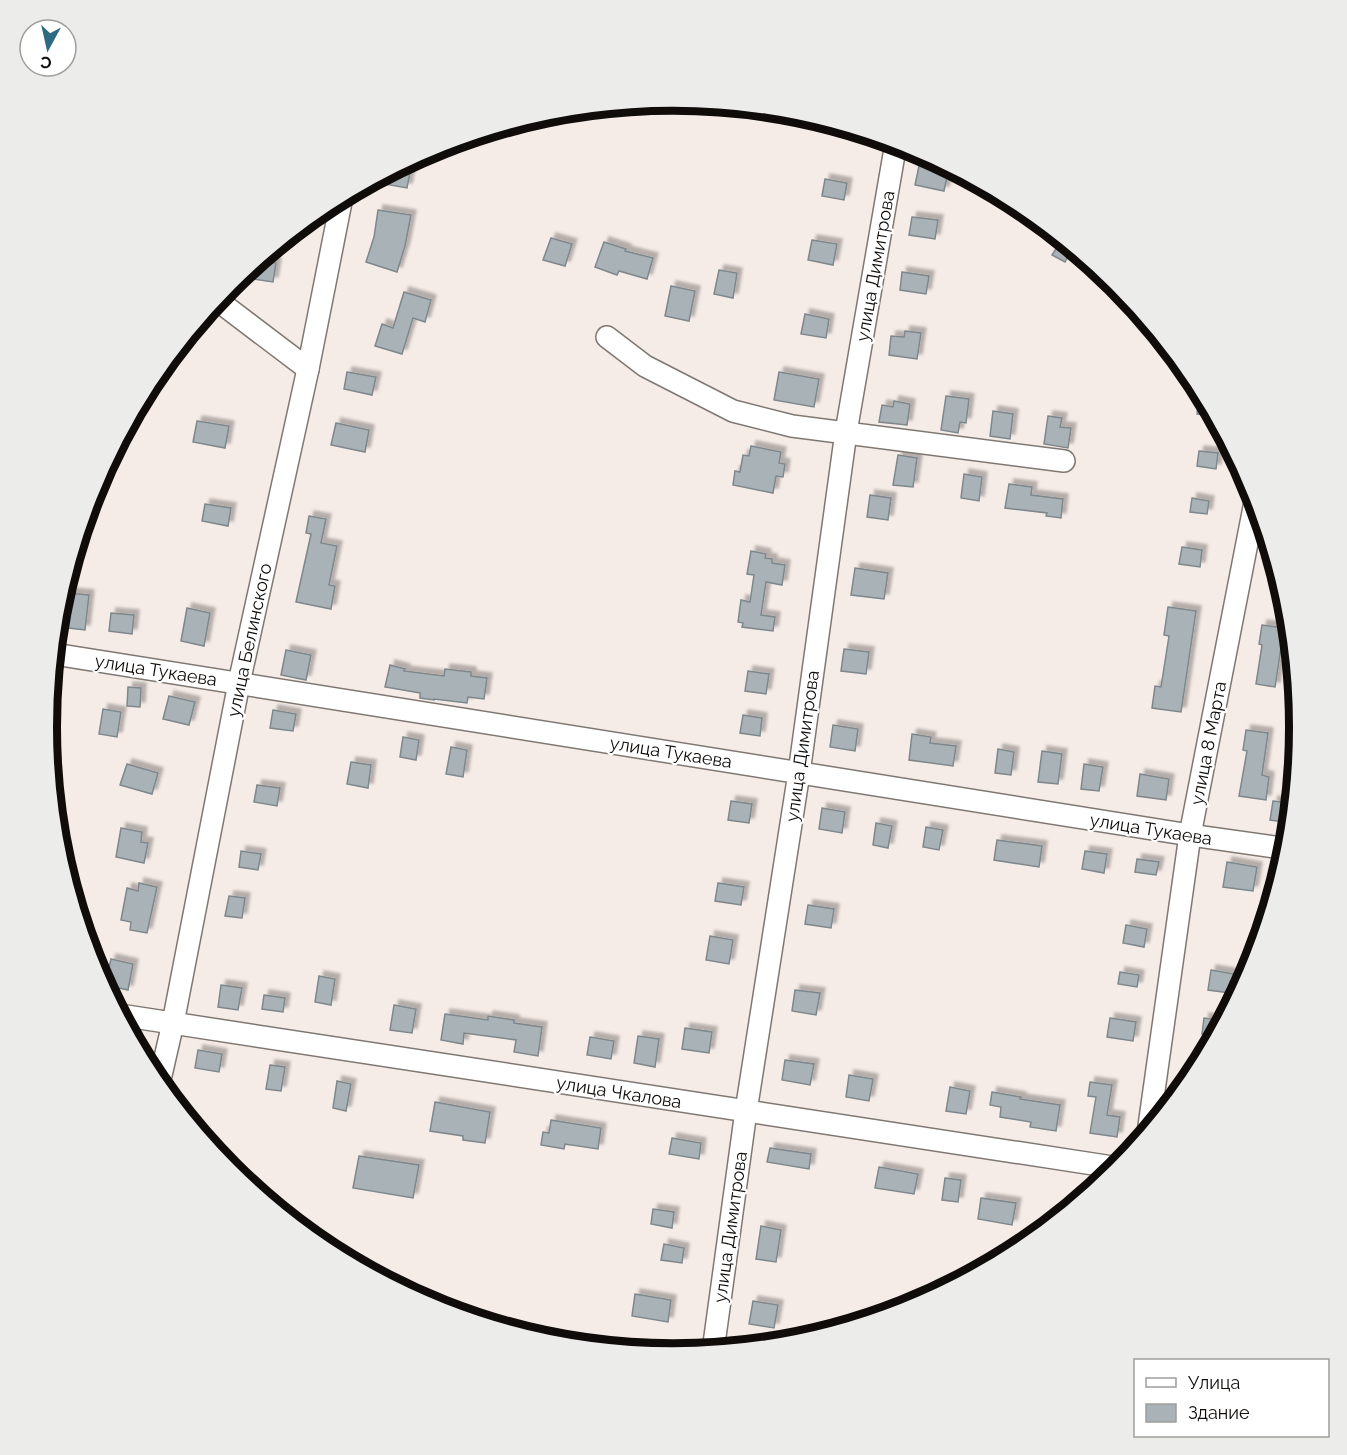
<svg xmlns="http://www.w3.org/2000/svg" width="1347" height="1455" font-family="Raleway,sans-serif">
	<defs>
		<filter id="shadow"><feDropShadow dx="5" dy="-5" stdDeviation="1.5" flood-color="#0004"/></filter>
	</defs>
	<rect width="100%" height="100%" fill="#f6ece7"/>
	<g fill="#a8b2b7" stroke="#7e888c" stroke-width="1.5" filter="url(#shadow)">
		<polygon points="920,161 949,167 944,191 915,185"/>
		<polygon points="402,165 411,167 407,188 384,184 386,174"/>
		<polygon points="825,179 847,183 844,200 822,196"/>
		<polygon points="378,210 411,215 405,246 397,272 366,262 374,237"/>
		<polygon points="912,217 938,220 935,239 909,235"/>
		<polygon points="551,238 572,244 565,266 543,260"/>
		<polygon points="1062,239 1073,248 1065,262 1052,255"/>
		<polygon points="812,240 837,244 833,265 808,260"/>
		<polygon points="604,242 626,249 625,251 653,258 647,279 619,271 617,275 595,267"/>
		<polygon points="259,260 276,263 273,282 239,277"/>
		<polygon points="719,270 737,273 733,298 714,294"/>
		<polygon points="902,272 929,276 926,294 900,290"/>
		<polygon points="671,286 695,291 689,321 665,316"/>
		<polygon points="404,292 431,300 425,322 413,318 402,354 375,346 382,324 393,328"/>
		<polygon points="805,314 829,319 826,338 801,334"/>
		<polygon points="905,331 921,333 917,359 889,355 891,336 904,337"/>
		<polygon points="347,372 376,377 372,395 344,389"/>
		<polygon points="779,372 819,379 814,407 774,400"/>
		<polygon points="1200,389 1210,408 1215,416 1197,414"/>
		<polygon points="946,396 969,399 966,423 960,422 958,433 941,430"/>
		<polygon points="894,401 910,404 907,425 879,422 882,405 893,407"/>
		<polygon points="993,411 1013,414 1010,439 990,436"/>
		<polygon points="1048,416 1062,418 1060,427 1071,428 1068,448 1044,444"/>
		<polygon points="197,421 229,426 225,448 193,442"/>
		<polygon points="336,423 369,430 365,452 331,445"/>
		<polygon points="751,446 781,452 779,463 785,464 783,477 776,476 773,493 733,485 735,471 740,472 743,455 749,456"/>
		<polygon points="1199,451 1218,453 1216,469 1197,466"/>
		<polygon points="898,455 917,458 913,487 893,485"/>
		<polygon points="964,474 982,477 979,501 961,498"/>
		<polygon points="1009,484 1032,487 1031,495 1063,499 1061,518 1046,516 1047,513 1005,508"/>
		<polygon points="870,495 891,498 888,520 867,517"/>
		<polygon points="1192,498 1209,501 1207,514 1190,512"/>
		<polygon points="205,504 231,508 228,526 202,521"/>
		<polygon points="309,516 326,519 321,543 337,546 329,585 335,586 331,609 296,602 311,534 306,533"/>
		<polygon points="1182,547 1202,550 1200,567 1179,564"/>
		<polygon points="751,551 766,554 765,558 772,559 772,563 785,565 782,585 766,582 761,615 775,617 773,631 742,627 743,623 738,622 741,600 750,602 754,575 747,574"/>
		<polygon points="855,568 888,573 884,599 851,595"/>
		<polygon points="68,593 89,595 85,630 60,627 63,603 66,604"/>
		<polygon points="1168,607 1196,611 1181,712 1152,708 1155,686 1161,687 1169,636 1164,635"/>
		<polygon points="187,608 210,613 204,646 181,641"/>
		<polygon points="111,613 134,615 132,634 109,631"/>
		<polygon points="1262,625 1284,628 1275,687 1256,684 1262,645 1259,644"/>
		<polygon points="844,649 869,652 866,674 841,671"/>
		<polygon points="286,650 311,655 306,680 281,675"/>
		<polygon points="390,665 405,669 404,671 444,676 445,669 471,672 471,676 487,678 484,699 468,697 467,703 434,699 434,700 420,698 420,693 385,687"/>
		<polygon points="748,671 769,674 766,694 745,691"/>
		<polygon points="128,687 141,688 140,707 127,706"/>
		<polygon points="169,696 195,702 189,725 163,719"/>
		<polygon points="103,709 121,712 117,737 99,734"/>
		<polygon points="273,710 296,714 293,731 270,728"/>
		<polygon points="743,715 762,718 760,736 740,733"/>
		<polygon points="833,725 858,729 855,751 830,747"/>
		<polygon points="1246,730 1268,733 1262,775 1269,777 1266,800 1239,796 1247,751 1243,750"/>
		<polygon points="912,734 931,737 930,743 956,746 953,766 909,760"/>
		<polygon points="403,737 419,740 416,760 400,757"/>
		<polygon points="451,747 467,750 463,777 446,774"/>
		<polygon points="998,749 1014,752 1011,775 995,773"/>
		<polygon points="1042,751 1062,754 1058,784 1038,782"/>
		<polygon points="351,762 371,765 368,788 347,784"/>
		<polygon points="127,764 158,773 152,794 120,785"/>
		<polygon points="1084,764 1103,767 1099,791 1081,789"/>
		<polygon points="1140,774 1169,779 1166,800 1137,796"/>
		<polygon points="257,785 280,788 277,806 254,802"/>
		<polygon points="731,801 752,804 749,823 728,820"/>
		<polygon points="1273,801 1287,803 1284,822 1270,820"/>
		<polygon points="822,808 845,812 842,833 819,829"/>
		<polygon points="876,823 892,826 888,848 873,845"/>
		<polygon points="926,827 943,830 939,850 923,847"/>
		<polygon points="121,828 142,832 141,842 148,843 144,863 116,857"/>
		<polygon points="997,840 1042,846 1039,867 994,860"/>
		<polygon points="241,851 261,854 258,870 239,867"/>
		<polygon points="1085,851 1107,854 1104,873 1082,869"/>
		<polygon points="1137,859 1159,862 1156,875 1135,872"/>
		<polygon points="1227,862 1257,867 1253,891 1223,887"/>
		<polygon points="139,883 157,887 147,933 130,930 131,922 121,920 127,888 138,891"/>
		<polygon points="718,883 744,887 741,905 715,901"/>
		<polygon points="229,896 245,898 242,918 225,916"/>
		<polygon points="808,905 834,909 831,928 805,924"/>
		<polygon points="1126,925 1147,929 1144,947 1123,943"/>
		<polygon points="710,936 733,940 729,964 706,960"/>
		<polygon points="111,959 133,964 128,990 105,985"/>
		<polygon points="1211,970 1240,975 1237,994 1208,990"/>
		<polygon points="1120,972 1139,975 1137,987 1118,984"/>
		<polygon points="319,976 335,979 331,1005 315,1002"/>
		<polygon points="221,985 242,988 238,1010 218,1007"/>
		<polygon points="795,990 820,993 816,1015 792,1011"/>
		<polygon points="264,995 285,998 283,1012 262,1009"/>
		<polygon points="394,1005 416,1009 412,1033 390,1030"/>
		<polygon points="445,1014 488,1020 488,1016 514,1020 514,1023 542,1027 538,1056 514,1052 516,1040 464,1033 463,1044 441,1040"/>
		<polygon points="1110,1018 1136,1022 1133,1041 1107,1037"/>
		<polygon points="1204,1018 1224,1021 1216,1036 1202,1034"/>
		<polygon points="685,1028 712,1032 709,1053 682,1049"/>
		<polygon points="638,1036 659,1039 655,1067 634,1063"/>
		<polygon points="590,1037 614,1041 611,1059 587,1055"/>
		<polygon points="198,1050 222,1054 219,1072 195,1068"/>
		<polygon points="785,1060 814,1064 810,1085 782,1080"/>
		<polygon points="270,1065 285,1067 281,1091 266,1089"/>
		<polygon points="849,1075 873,1079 869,1101 846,1097"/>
		<polygon points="337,1081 351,1084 346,1111 333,1108"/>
		<polygon points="1090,1082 1112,1085 1107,1115 1120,1117 1117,1137 1090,1133 1096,1097 1088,1096"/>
		<polygon points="950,1087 970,1091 966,1114 946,1111"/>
		<polygon points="992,1092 1021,1097 1020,1099 1060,1105 1056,1131 1030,1127 1031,1122 1000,1117 1001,1107 990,1105"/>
		<polygon points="435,1102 490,1112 485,1143 463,1140 463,1136 430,1131"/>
		<polygon points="551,1120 601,1128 598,1149 565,1144 564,1149 541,1145 543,1132 549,1133"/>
		<polygon points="672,1138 701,1143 699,1159 669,1154"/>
		<polygon points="770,1148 811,1154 809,1169 767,1162"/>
		<polygon points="359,1156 419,1165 413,1198 353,1188"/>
		<polygon points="879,1167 918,1174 914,1194 875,1188"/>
		<polygon points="945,1178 961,1180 958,1202 942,1200"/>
		<polygon points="981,1198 1016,1203 1012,1225 978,1219"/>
		<polygon points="653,1209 674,1212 672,1228 651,1224"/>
		<polygon points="761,1226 781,1230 776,1262 756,1259"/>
		<polygon points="664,1244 684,1248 682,1263 661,1260"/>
		<polygon points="635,1294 671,1300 668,1322 632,1316"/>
		<polygon points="753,1301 778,1305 774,1328 749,1324"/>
	</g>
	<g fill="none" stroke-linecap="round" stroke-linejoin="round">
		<defs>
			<g id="minor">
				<polyline points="217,300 308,369"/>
				<polyline points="607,337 645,366 733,411 792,426 1064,461"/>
				<polyline points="54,654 1190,835 1288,849"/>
				<polyline points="120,1015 1119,1168"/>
				<polyline points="159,1084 173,1023 239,683 308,369 342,197"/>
				<polyline points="1148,1133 1190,835 1256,497"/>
				<polyline points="713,1351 746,1111 799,773 846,432 896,143"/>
			</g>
		</defs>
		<use href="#minor" stroke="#7f7772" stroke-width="24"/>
		<use href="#minor" stroke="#fff" stroke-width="21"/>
	</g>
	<g text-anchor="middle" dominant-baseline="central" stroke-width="4.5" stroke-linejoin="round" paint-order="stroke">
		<g font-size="18" fill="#0f0c0a" stroke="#fff">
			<text transform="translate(875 266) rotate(-80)">улица Димитрова</text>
			<text transform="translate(249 640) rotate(-78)">улица Белинского</text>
			<text transform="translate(156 670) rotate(9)">улица Тукаева</text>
			<text transform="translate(1208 743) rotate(-79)">улица 8 Марта</text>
			<text transform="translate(802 746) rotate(-82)">улица Димитрова</text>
			<text transform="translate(671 752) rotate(9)">улица Тукаева</text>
			<text transform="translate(1151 829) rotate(9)">улица Тукаева</text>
			<text transform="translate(619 1092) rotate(9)">улица Чкалова</text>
			<text transform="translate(730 1227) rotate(-82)">улица Димитрова</text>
		</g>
	</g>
	<path d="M0 0H1347V1455H0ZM57 727a616 616 0 1 1 1232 0a616 616 0 1 1-1232 0Z" fill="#ececeb" fill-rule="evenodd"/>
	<path fill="none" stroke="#0f0c0a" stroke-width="8" d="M57 727a616 616 0 1 1 1232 0a616 616 0 1 1-1232 0Z"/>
	<rect x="1134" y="1359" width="195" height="78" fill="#ffffff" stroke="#9f9e9d" stroke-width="1.5"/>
	<rect x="1146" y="1378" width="30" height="9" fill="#ffffff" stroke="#9f9e9d" stroke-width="1.5"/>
	<text x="1188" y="1389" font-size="18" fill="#0f0c0a">Улица</text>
	<rect x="1146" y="1404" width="30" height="18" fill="#a8b2b7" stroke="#9f9e9d" stroke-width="1.5"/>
	<text x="1188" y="1419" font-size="18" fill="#0f0c0a">Здание</text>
	<g transform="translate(48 48) rotate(188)"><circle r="28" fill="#ffffff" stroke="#9f9e9d" stroke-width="1.5"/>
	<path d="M0-4.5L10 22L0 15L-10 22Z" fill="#2e6b82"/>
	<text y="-9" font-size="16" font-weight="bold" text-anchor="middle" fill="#0f0c0a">С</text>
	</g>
</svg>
